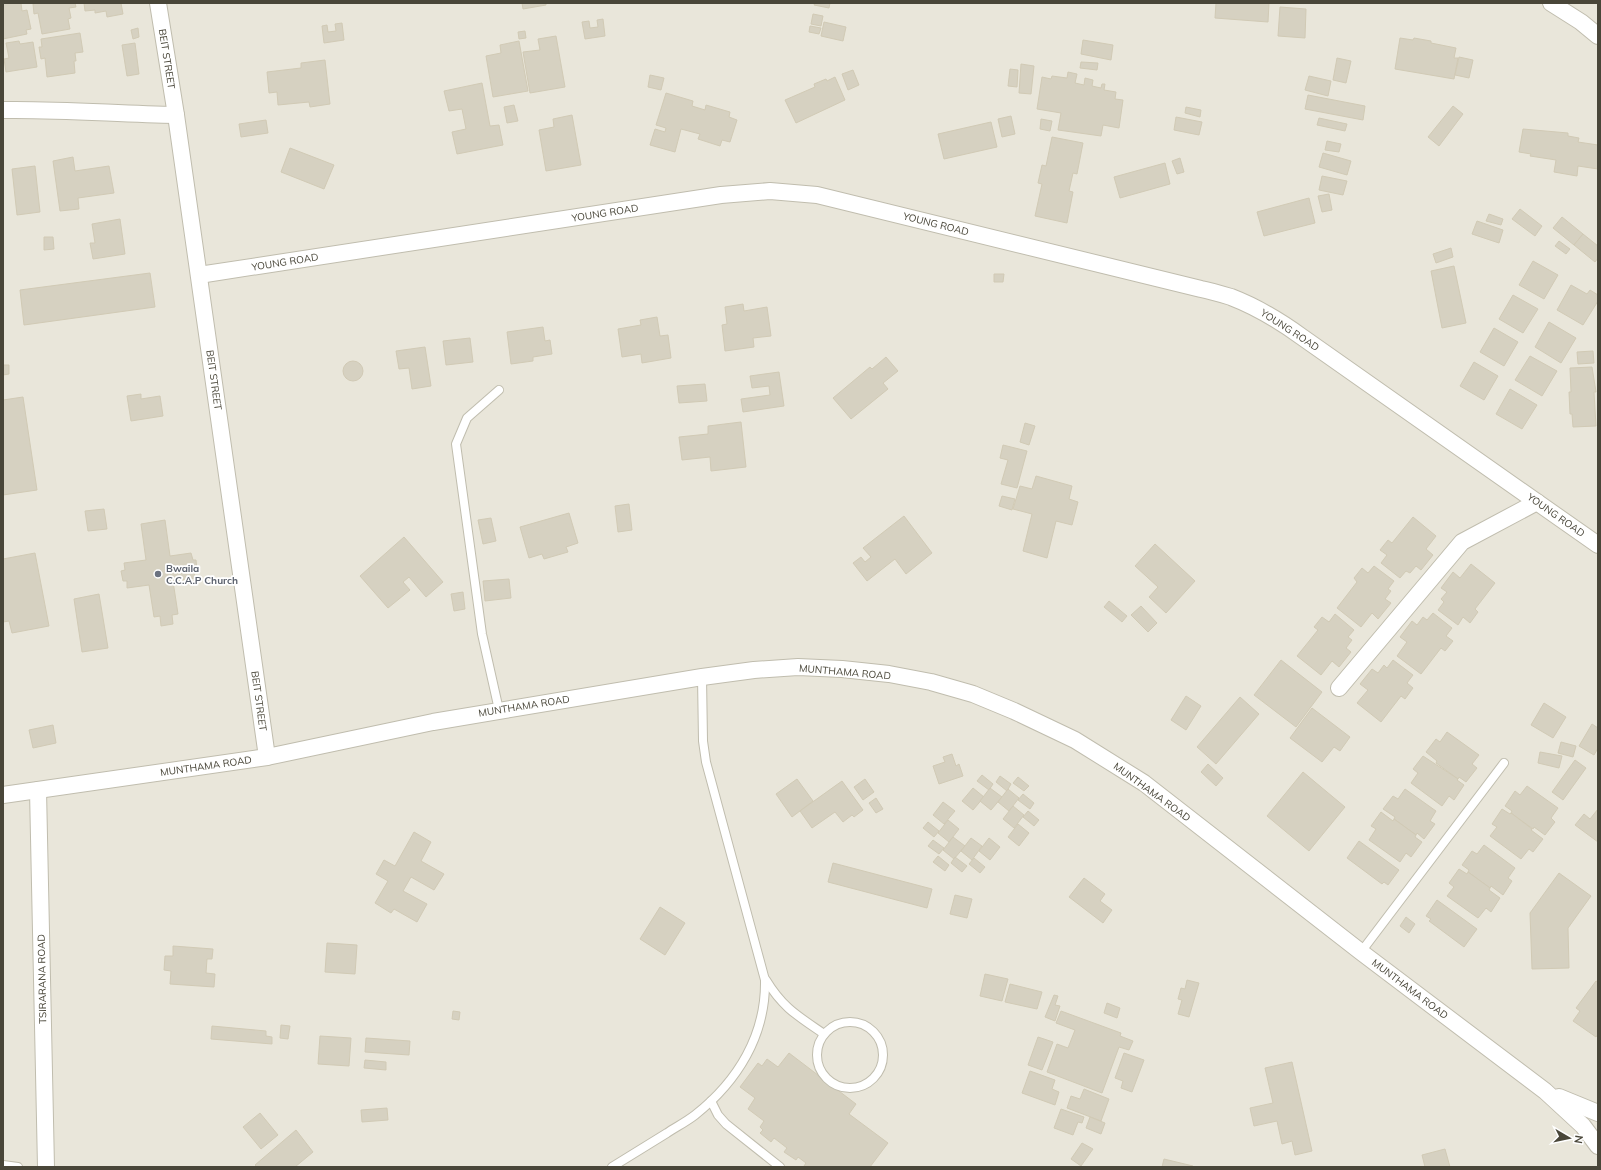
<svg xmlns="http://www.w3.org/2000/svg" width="1601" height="1170" font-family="Mulish,sans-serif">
	<rect width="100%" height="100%" fill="#f5f4ec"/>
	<rect fill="#e9e6da" x="3" y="3" width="1595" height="1164"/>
	<g fill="#d6d1c1" stroke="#d1cab5">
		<polygon points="3,3 21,3 22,11 27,10 31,29 26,30 27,34 3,39"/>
		<polygon points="37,3 75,3 76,7 69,8 71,18 68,19 70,29 42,34 38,13 34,14 33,4"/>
		<polygon points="84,3 121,3 123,14 107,17 106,11 95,13 95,10 85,11"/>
		<polygon points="522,3 546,3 546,5 523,9"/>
		<polygon points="815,3 830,3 829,8 814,5"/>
		<polygon points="1216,3 1269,3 1268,22 1215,18"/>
		<polygon points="1280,7 1306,9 1305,38 1278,36"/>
		<polygon points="813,14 823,16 821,26 811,24"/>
		<polygon points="603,19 605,36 585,39 582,22 589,21 590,28 598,27 597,20"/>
		<polygon points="824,22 846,27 843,41 821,36"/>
		<polygon points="342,23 344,40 324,43 322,26 327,25 328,32 336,31 335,24"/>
		<polygon points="810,26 821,28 819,34 809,32"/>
		<polygon points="138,28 139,37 133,39 131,30"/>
		<polygon points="525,31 526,38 519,39 518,32"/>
		<polygon points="80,33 83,52 75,53 76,61 74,61 75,73 47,77 45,58 41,59 39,47 42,47 41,39"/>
		<polygon points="556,36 565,87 530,93 523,52 540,50 538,39"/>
		<polygon points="1400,38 1413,40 1414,38 1431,41 1431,43 1456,48 1454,58 1458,58 1454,79 1395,69"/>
		<polygon points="1083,40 1113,45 1111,60 1081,54"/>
		<polygon points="19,41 20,44 33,42 37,67 6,72 4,59 9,58 6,43"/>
		<polygon points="519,41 528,91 493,97 486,56 501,53 500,45"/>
		<polygon points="135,43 139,74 127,76 122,45"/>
		<polygon points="1459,57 1473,60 1469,78 1455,75"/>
		<polygon points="1337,58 1351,61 1346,83 1333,80"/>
		<polygon points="325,60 330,104 310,107 309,102 278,105 277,92 269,93 267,72 301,68 301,63"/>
		<polygon points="1081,62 1098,63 1097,70 1080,68"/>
		<polygon points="1021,64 1034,66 1031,94 1019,93"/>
		<polygon points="1010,69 1018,70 1017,87 1008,86"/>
		<polygon points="853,70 859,85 848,90 842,74"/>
		<polygon points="1068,72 1077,74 1075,83 1084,85 1085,78 1093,80 1092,86 1101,88 1102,84 1105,84 1104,90 1116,92 1115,99 1123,100 1119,128 1103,125 1101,136 1058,130 1061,113 1037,109 1042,77 1051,79 1052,76 1067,78"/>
		<polygon points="650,75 664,78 661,90 648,87"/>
		<polygon points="1309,76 1331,81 1328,96 1305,90"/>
		<polygon points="835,77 845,100 796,123 785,100 815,87 814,84 826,79 827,81"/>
		<polygon points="482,83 490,126 499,125 503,145 457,154 452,132 466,129 462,109 449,111 444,91"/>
		<polygon points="666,93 693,101 692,106 705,110 706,105 730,112 729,117 737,120 730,142 722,140 720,146 698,139 700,134 681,129 675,152 650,145 655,129 665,132 666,128 656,125"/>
		<polygon points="1308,95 1365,106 1363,120 1305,109"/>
		<polygon points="514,105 518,121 507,123 504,107"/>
		<polygon points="1453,106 1463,114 1439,146 1428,137"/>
		<polygon points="1186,107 1201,110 1200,117 1185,113"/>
		<polygon points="572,115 581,165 546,171 539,130 554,127 553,119"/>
		<polygon points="1011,116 1015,134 1002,137 998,119"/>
		<polygon points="1176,117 1202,122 1199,135 1174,130"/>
		<polygon points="1319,118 1347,124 1345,131 1317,125"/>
		<polygon points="1041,119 1052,121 1050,131 1040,129"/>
		<polygon points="266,120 268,133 241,137 239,124"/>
		<polygon points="991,122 997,147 944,159 938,134"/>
		<polygon points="1523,129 1568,133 1568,136 1579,138 1578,142 1598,145 1598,169 1578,166 1577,176 1554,172 1556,160 1530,156 1531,154 1519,152"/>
		<polygon points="1052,137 1083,143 1077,174 1073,173 1069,191 1073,192 1067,223 1035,216 1042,184 1038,183 1042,165 1046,166"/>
		<polygon points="1327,141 1341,144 1339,152 1325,150"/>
		<polygon points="290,148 334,165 324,189 281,172"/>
		<polygon points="1323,153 1351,161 1347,175 1319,167"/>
		<polygon points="73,157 75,171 109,166 114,193 78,198 79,209 60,211 53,161"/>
		<polygon points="1180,158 1184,172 1177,174 1172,161"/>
		<polygon points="1165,163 1170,184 1120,198 1114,177"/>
		<polygon points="35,166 40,212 17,215 12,169"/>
		<polygon points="1322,176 1347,181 1343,195 1319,190"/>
		<polygon points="1329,194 1332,210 1322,212 1318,196"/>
		<polygon points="1309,198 1315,223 1264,236 1257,212"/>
		<polygon points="1520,209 1542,226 1535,236 1512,219"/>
		<polygon points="1489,214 1503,219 1501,225 1486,221"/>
		<polygon points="1562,217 1583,234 1574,245 1553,228"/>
		<polygon points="120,219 125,254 93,259 90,243 95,243 92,224"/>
		<polygon points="1477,221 1503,230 1499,243 1472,234"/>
		<polygon points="1583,234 1598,246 1598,258 1595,262 1574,245"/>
		<polygon points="44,237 53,237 54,249 44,250"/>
		<polygon points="1559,241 1570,249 1566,254 1555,246"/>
		<polygon points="1451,248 1453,257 1436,263 1433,254"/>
		<polygon points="1533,261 1558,275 1544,299 1519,285"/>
		<polygon points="1454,266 1466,323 1442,328 1431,271"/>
		<polygon points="150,273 155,307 24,325 20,290"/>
		<polygon points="994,274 1004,274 1003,282 994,282"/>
		<polygon points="1571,285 1587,294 1590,290 1598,295 1598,301 1583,325 1557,310"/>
		<polygon points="1513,295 1538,309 1523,333 1499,319"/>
		<polygon points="743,304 744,311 767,307 771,336 753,338 754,347 725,351 722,325 727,324 725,307"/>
		<polygon points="657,317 660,336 668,335 671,358 642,363 641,354 622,357 618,329 641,325 640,320"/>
		<polygon points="1549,322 1576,338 1561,363 1535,347"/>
		<polygon points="543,327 545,341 550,340 552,354 533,357 533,361 511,364 507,332"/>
		<polygon points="1494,328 1518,342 1504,366 1480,352"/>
		<polygon points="470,338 473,362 446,365 443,341"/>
		<polygon points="425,347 431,386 412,389 409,368 399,369 396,351"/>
		<polygon points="1593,351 1594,363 1578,364 1577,352"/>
		<polygon points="1530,356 1557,371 1542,396 1515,380"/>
		<polygon points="886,357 898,371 883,383 888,389 851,419 833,398 870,367 872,369"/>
		<circle cx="353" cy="371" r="10"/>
		<polygon points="1474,362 1498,376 1484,400 1460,386"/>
		<polygon points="3,365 9,365 9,374 3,375"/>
		<polygon points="1592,367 1596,392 1594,392 1596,426 1573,427 1572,414 1570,414 1569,392 1571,392 1570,368"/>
		<polygon points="779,372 784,406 743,412 741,399 770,395 769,386 752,388 750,376"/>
		<polygon points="705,384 707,401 679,403 677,386"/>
		<polygon points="1510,389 1537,405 1522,429 1496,414"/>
		<polygon points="141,394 141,399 160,396 163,416 131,421 127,396"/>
		<polygon points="23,397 37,490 3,495 3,400"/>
		<polygon points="741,422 746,467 711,471 710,457 682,460 679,437 708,434 708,426"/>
		<polygon points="1025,423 1035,426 1029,445 1020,442"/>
		<polygon points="1003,445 1027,451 1017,488 1001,484 1008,460 1000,458"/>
		<polygon points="1036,476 1072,486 1069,499 1078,502 1072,525 1056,521 1047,558 1023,551 1032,514 1013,509 1020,486 1032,489"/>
		<polygon points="1002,496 1015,499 1012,510 999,506"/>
		<polygon points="629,504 632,530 618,532 615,506"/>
		<polygon points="104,509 107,529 88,531 85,511"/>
		<polygon points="569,513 578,543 566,547 568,552 544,559 542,554 529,558 520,527"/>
		<polygon points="904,516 932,553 906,574 895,559 867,581 853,563 861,557 865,562 871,557 863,548"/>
		<polygon points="1413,517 1436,536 1426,549 1433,555 1421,570 1416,566 1410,573 1406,571 1400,578 1381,563 1387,555 1380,550 1388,540 1392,543"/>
		<polygon points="491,518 496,541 483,544 478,520"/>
		<polygon points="165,520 170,556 191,553 193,560 196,560 197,570 194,571 195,578 173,581 178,614 172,615 173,624 161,626 160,616 154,617 149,585 127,588 127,581 123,581 121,571 125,570 124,563 146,560 141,524"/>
		<polygon points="404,537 443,582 426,597 409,577 403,582 410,590 388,608 360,576"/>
		<polygon points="1155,544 1195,581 1166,613 1149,597 1158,587 1135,566"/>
		<polygon points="35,553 49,626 12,633 9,621 3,622 3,559"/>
		<polygon points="1471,564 1495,583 1475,609 1478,612 1470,623 1463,617 1458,625 1438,610 1444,602 1441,599 1447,592 1441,588 1453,572 1460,578"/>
		<polygon points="1374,566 1394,581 1388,589 1391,591 1385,599 1391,603 1378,619 1372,613 1361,627 1337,608 1357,582 1354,578 1362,568 1368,573"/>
		<polygon points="509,579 511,598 485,601 483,581"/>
		<polygon points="463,592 465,609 454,611 451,594"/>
		<polygon points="99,594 108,648 82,652 74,599"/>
		<polygon points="1109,601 1127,616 1122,622 1104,607"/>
		<polygon points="1141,606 1157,623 1148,632 1131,615"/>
		<polygon points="1433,613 1452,628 1446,636 1453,641 1445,651 1441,648 1421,674 1397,656 1407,642 1400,637 1412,621 1417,625 1423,617 1427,620"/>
		<polygon points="1335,614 1354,630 1348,637 1352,640 1346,648 1351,652 1339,667 1332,661 1321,675 1297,656 1318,630 1314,627 1322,617 1329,622"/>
		<polygon points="1281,660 1322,692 1296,727 1254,695"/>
		<polygon points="1393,660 1413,675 1407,683 1413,688 1405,699 1401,696 1381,722 1357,703 1368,690 1360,684 1372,669 1378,673 1384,665 1387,668"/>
		<polygon points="1186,696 1201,706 1186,730 1171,720"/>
		<polygon points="1240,697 1259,714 1216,764 1197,747"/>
		<polygon points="1544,703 1566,717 1553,738 1531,725"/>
		<polygon points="1312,708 1350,737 1340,751 1334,747 1322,762 1290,738"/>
		<polygon points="1592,724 1598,728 1598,748 1594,755 1579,746"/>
		<polygon points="53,725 56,743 33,748 29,730"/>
		<polygon points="1447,732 1479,755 1472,764 1477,768 1466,782 1459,777 1458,779 1436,763 1437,761 1426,752 1436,739 1440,742"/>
		<polygon points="1561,742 1576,746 1573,757 1558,753"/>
		<polygon points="1540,752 1562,756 1559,768 1538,763"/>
		<polygon points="952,754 956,766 959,764 963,776 939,784 933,766 945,762 943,757"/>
		<polygon points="1423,756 1458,779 1457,780 1464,785 1454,800 1449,796 1442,806 1411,783 1418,773 1413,769"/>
		<polygon points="1575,760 1586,768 1563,800 1552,792"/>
		<polygon points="1208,764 1223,778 1216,786 1201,772"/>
		<polygon points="1303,772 1345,807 1309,851 1267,816"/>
		<polygon points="982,775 993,784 989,790 977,781"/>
		<polygon points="1000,776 1011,784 1007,791 996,782"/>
		<polygon points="1018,777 1029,786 1024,791 1013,783"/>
		<polygon points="797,779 813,801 792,817 776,794"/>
		<polygon points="865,779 874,792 863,800 854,787"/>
		<polygon points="842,781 863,810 854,817 852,815 843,822 835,812 812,828 800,811"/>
		<polygon points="1527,786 1558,808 1551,818 1555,822 1545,835 1534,827 1533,829 1511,813 1512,811 1505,806 1515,791 1520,795"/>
		<polygon points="973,788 984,797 973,810 962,801"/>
		<polygon points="990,788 1002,797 991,810 980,801"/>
		<polygon points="1008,789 1019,798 1009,811 998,802"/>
		<polygon points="1405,789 1436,811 1430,821 1435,824 1424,839 1417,833 1416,835 1394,819 1395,817 1383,809 1393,796 1398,799"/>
		<polygon points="1023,794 1034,803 1030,809 1018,800"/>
		<polygon points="876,798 883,809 876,813 869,803"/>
		<polygon points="943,802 955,811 944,824 933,815"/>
		<polygon points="1013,806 1024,815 1014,828 1003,819"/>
		<polygon points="1502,809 1510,814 1511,813 1532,829 1531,830 1543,839 1533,852 1529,849 1521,859 1490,836 1497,827 1492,824"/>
		<polygon points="1598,809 1598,842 1575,825 1584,814 1590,819"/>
		<polygon points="1028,811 1039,820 1034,826 1023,817"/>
		<polygon points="1381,812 1393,821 1394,819 1416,835 1415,837 1422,842 1411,857 1406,853 1400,862 1369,840 1376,829 1371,826"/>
		<polygon points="948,820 959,829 949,842 938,833"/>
		<polygon points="928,822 939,831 934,837 923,828"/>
		<polygon points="1018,824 1029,833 1019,846 1008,837"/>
		<polygon points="414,832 431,842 421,861 444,874 434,890 411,877 403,891 427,904 417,922 394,909 391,913 375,903 388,881 376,874 384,860 395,866"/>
		<polygon points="953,837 965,846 954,859 943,850"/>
		<polygon points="971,838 982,846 972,860 961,851"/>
		<polygon points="989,838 1000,847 990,860 979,851"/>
		<polygon points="933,840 944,848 939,854 928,846"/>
		<polygon points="1359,841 1399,870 1388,885 1384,882 1382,884 1347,858"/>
		<polygon points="1484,845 1515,868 1508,878 1512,881 1503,895 1491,886 1490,888 1468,872 1469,870 1462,865 1472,851 1477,854"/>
		<polygon points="938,856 949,865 945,871 933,862"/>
		<polygon points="955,857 967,866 962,872 951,863"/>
		<polygon points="974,858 985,867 980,873 969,864"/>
		<polygon points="833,863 932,889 927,908 828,882"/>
		<polygon points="1459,869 1467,874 1468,872 1490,888 1489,890 1500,898 1491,912 1486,908 1478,918 1447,896 1454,887 1449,883"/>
		<polygon points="1559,873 1591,896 1568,928 1569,968 1532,969 1530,913"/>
		<polygon points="1084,878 1105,894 1100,901 1112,910 1103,923 1069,897"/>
		<polygon points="955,895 972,899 967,918 950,914"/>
		<polygon points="1437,900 1477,929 1464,947 1429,921 1431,919 1426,916"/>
		<polygon points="660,907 685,923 665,955 640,939"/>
		<polygon points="1406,917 1415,924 1409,933 1400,926"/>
		<polygon points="327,943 357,945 355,974 325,972"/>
		<polygon points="173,946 213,949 212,959 207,959 206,973 215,974 214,987 170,984 171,971 164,970 165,956 173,956"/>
		<polygon points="985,974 1008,979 1002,1001 980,996"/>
		<polygon points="1187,980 1199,983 1189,1017 1178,1014 1182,1000 1178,999 1181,988 1185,989"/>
		<polygon points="1596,981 1598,982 1598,1034 1596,1037 1573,1021 1580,1011 1576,1008"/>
		<polygon points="1010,984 1042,992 1037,1009 1005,1002"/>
		<polygon points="1054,995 1058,996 1055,1005 1060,1006 1055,1021 1045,1017"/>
		<polygon points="1107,1003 1120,1008 1117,1018 1104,1013"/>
		<polygon points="453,1011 460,1012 459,1020 452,1019"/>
		<polygon points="1061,1011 1121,1033 1120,1036 1133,1041 1129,1050 1119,1047 1102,1093 1047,1072 1057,1044 1068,1048 1075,1030 1056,1023"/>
		<polygon points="281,1025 290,1026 288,1039 280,1038"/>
		<polygon points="212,1026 266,1031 266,1036 272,1037 272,1044 211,1039"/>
		<polygon points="320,1036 351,1038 349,1066 318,1064"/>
		<polygon points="1038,1037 1053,1042 1042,1070 1028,1065"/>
		<polygon points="366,1038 410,1041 409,1055 365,1052"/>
		<polygon points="789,1053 856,1104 849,1114 888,1143 870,1167 805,1167 804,1166 806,1163 798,1157 796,1160 784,1152 787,1148 774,1138 771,1142 760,1133 763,1130 760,1127 764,1121 748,1109 755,1098 740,1087 758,1063 762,1066 767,1059 778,1067"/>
		<polygon points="1124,1053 1144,1060 1132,1092 1121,1088 1123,1081 1115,1078"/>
		<polygon points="365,1060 386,1062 386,1070 364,1068"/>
		<polygon points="1292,1062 1312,1151 1295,1155 1292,1141 1282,1144 1277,1121 1254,1126 1250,1108 1273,1103 1265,1068"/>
		<polygon points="1030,1071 1055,1080 1052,1089 1059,1092 1055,1105 1022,1093"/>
		<polygon points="1084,1089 1109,1099 1101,1121 1067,1108 1071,1096 1080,1099"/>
		<polygon points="387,1108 388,1120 362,1122 361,1110"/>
		<polygon points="1061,1109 1084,1117 1082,1123 1078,1122 1073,1135 1054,1128"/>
		<polygon points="260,1113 278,1135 261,1149 243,1127"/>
		<polygon points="1090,1117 1105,1123 1101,1134 1086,1128"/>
		<polygon points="296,1130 313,1152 295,1167 257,1167 255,1165"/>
		<polygon points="1082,1143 1093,1149 1081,1166 1071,1159"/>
		<polygon points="1445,1149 1450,1167 1425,1167 1422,1155"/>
		<polygon points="1164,1159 1193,1166 1193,1167 1162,1167"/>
	</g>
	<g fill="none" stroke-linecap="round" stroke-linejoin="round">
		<defs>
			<g id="lane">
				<polyline points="499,710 482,634 456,444 467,418 499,390"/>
				<polyline points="1361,952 1504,763"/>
				<path d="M766 980C783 1008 798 1016 824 1034"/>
				<circle cx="850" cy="1055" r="33"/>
				<polyline points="711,1101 718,1115 726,1124 780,1167"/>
				<polyline points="3,1165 18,1167"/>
				<path d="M612 1167C630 1156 649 1144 667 1133 676 1127 686 1122 695 1115 738 1081 766 1035 765 980L706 762 703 741 702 677"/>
			</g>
			<g id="street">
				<polyline points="158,3 176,115 267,757"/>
				<polyline points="1551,3 1581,22 1598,36"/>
				<path d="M3 110C61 109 118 114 176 115"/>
				<path d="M199 275 721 195 770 191 817 195 1201 289C1211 291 1221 294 1231 297 1257 307 1280 321 1302 337L1598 545"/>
				<polyline points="1339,688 1462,542 1537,502"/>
				<polyline points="38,790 46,1167"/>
				<polyline points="3,795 267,757 433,722 702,677 754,670 798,667 842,669 889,674 931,682 973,694 1014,711 1075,740 1144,783 1361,952 1545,1091 1583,1126 1598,1146"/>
				<polyline points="1559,1097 1598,1113"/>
			</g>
		</defs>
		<use href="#lane" stroke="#c0bdae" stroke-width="10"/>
		<use href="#street" stroke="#c0bdae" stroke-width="18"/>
		<use href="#lane" stroke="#fff" stroke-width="8"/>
		<use href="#street" stroke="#fff" stroke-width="16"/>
	</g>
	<circle fill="#6b7280" stroke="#fff" stroke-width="1.5" cx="158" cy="574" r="4"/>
	<g text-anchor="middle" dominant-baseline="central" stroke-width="3.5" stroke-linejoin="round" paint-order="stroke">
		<g font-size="10" fill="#494639" stroke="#fff">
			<text transform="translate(167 59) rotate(81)">BEIT STREET</text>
			<text transform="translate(605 213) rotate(-9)">YOUNG ROAD</text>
			<text transform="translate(936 224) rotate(14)">YOUNG ROAD</text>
			<text transform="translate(285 262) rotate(-9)">YOUNG ROAD</text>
			<text transform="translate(1290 330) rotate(33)">YOUNG ROAD</text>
			<text transform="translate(214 380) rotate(82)">BEIT STREET</text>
			<text transform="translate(1556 515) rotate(35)">YOUNG ROAD</text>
			<text transform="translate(845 672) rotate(5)">MUNTHAMA ROAD</text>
			<text transform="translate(259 701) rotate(82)">BEIT STREET</text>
			<text transform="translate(524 706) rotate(-9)">MUNTHAMA ROAD</text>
			<text transform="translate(206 766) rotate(-8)">MUNTHAMA ROAD</text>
			<text transform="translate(1152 792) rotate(36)">MUNTHAMA ROAD</text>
			<text transform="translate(42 979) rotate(-91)">TSIRARANA ROAD</text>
			<text transform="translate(1410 989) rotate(37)">MUNTHAMA ROAD</text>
		</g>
		<g font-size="10" font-weight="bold" fill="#5b616d" stroke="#fff" text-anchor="start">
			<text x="166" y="568">Bwaila<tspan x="166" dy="12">C.C.A.P Church</tspan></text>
		</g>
	</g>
	<rect width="1601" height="1170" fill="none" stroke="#494639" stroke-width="8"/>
	<g transform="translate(1569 1138) rotate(99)" stroke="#ffffff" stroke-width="3" paint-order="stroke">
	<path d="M0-3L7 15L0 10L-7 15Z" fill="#494639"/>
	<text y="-6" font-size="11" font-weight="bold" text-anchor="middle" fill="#494639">N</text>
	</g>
</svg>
